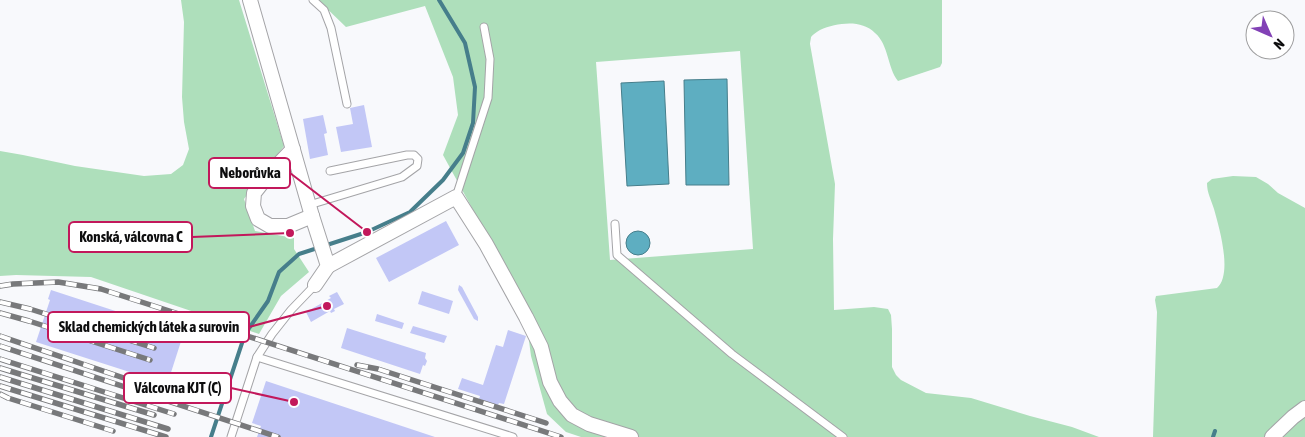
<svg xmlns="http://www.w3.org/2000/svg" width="1305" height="437" font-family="'Asap Condensed',sans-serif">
	<rect width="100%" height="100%" fill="#f8f9fc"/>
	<g fill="#aedfbb" fill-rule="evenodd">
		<polygon points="181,0 239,0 284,146 244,199 255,231 294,238 294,249 309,272 281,296 259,334 91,277 16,275 0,276 0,151 23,155 75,166 144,176 171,174 183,165 189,149 184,122 182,97 184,22"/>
		<path d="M318 0H942V63L940 67 898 81C887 67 889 45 875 33 861 19 837 23 820 30 817 32 813 34 811 37 811 38 810 43 810 44L835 184 833 239 834 310 874 307 888 309 891 315 892 329V367L896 375 901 380 926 393 971 398 1030 416 1072 427 1099 437H581L566 432 547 414 531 356 524 303 443 155 458 115 453 77 425 6 346 27ZM740 51 753 249 610 260 596 62Z"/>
		<path d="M1233 176 1256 177 1268 184 1278 193 1305 208V437H1153L1157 312 1155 300 1156 296 1164 295 1217 288C1233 274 1219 227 1214 209 1211 199 1207 193 1207 183L1212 179Z"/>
	</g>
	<g fill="#5eaec1" stroke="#467e8b">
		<polygon points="727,79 729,185 686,185 684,80"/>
		<polygon points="664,81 669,184 627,186 621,83"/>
		<circle cx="638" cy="243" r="12"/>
	</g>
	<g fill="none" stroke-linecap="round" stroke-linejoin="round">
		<g stroke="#467e8b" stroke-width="4">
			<polyline points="211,437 245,334 268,301 279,272 299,254 367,232 410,212 443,180 463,153 473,123 475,87 465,43 439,0"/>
			<polyline points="1213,437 1215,431"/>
		</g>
	</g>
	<g fill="#c2c7f6">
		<polygon points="364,105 372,147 341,152 336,127 353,124 350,108"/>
		<polygon points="323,115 327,133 324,134 328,155 310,159 303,119"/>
		<polygon points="446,221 459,245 389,282 376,258"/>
		<polygon points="459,285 462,287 478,317 478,321 474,319 458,290"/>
		<polygon points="51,290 146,321 143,330 152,333 155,323 166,326 168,323 175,326 174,329 184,332 166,388 158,386 157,389 137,382 139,375 36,342 50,300 48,299"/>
		<polygon points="422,291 453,301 449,314 418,304"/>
		<polygon points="337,292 344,304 334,309 335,311 331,313 330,311 311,322 306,312 331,298 329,296"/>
		<polygon points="377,314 404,323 402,329 375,321"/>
		<polygon points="413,326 447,336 444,343 410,333"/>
		<polygon points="347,328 426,353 425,358 427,361 425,366 423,365 420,374 341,348"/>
		<polygon points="508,330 526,336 504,404 499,403 498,405 479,399 480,396 458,389 462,378 483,385 496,345 503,347"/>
		<polygon points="266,381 435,437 257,437 261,426 252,423"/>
	</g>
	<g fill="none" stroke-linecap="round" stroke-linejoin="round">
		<defs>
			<g id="service">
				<polyline points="313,0 324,10 331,28 347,104"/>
				<polyline points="456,197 488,98 490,59 484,27"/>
				<polyline points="309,205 402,177 417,166 418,159 414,155 407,155 330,171"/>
				<polyline points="615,224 617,255 732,354 843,437"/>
				<polyline points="257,357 513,437"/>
				<polyline points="231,437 257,357 272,334 291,310 315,285"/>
			</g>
			<g id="minor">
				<polyline points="250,0 312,216 328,266 315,285"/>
				<polyline points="293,149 269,174 254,193 253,206 258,219 270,226 288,226 312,216"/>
				<polyline points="328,266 456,197 486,244 526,317 541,347 550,382 560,401 572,415 589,424 631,437"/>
				<polyline points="1272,437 1293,417 1305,408"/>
			</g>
		</defs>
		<use href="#service" stroke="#a4a4a7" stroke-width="9"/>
		<use href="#minor" stroke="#a4a4a7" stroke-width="16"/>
		<use href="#service" stroke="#fff" stroke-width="7"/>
		<use href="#minor" stroke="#fff" stroke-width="14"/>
		<defs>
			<g id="rail">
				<polyline points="0,286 13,284 58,282 101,289 561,437"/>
				<polyline points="0,302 30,309 154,348"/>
				<polyline points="0,313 29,321 150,360"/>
				<polyline points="0,336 180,397"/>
				<polyline points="0,346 278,437"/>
				<polyline points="0,359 174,414"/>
				<polyline points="357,365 378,369 546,423"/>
				<polyline points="0,368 154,415"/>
				<polyline points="0,377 168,429"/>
				<polyline points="0,386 166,437"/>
				<polyline points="0,394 8,398 113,431"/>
			</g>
		</defs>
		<use href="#rail" stroke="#78797b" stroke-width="5.5"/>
		<use href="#rail" stroke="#fff" stroke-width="4" stroke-dasharray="11" stroke-linecap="butt"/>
	</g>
	<path fill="none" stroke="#c2185b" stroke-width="2" d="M367 232L290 173M290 233L192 237M327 306L249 327M294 402L231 388"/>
	<g fill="#c2185b" stroke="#fff" stroke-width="2">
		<circle cx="367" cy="232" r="5"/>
		<circle cx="290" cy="233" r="5"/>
		<circle cx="327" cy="306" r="5"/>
		<circle cx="294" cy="402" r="5"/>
	</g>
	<g fill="#fff" stroke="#c2185b" stroke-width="2">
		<rect x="209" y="158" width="81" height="30" rx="5"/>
		<rect x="69" y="222" width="123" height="30" rx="5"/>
		<rect x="48" y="312" width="201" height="30" rx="5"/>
		<rect x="124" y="373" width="107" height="30" rx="5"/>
	</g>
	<g font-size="15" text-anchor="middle" font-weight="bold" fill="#0d0d0e">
		<text x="250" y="178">Neborůvka</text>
		<text x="131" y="242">Konská, válcovna C</text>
		<text x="149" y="332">Sklad chemických látek a surovin</text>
		<text x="178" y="393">Válcovna KJT (C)</text>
	</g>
	<g transform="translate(1270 35) rotate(135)"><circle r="24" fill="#ffffff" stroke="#9e9e9f"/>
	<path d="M0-4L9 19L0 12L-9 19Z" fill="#8241b6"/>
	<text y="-8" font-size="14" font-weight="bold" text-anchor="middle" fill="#0d0d0e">N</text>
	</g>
</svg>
